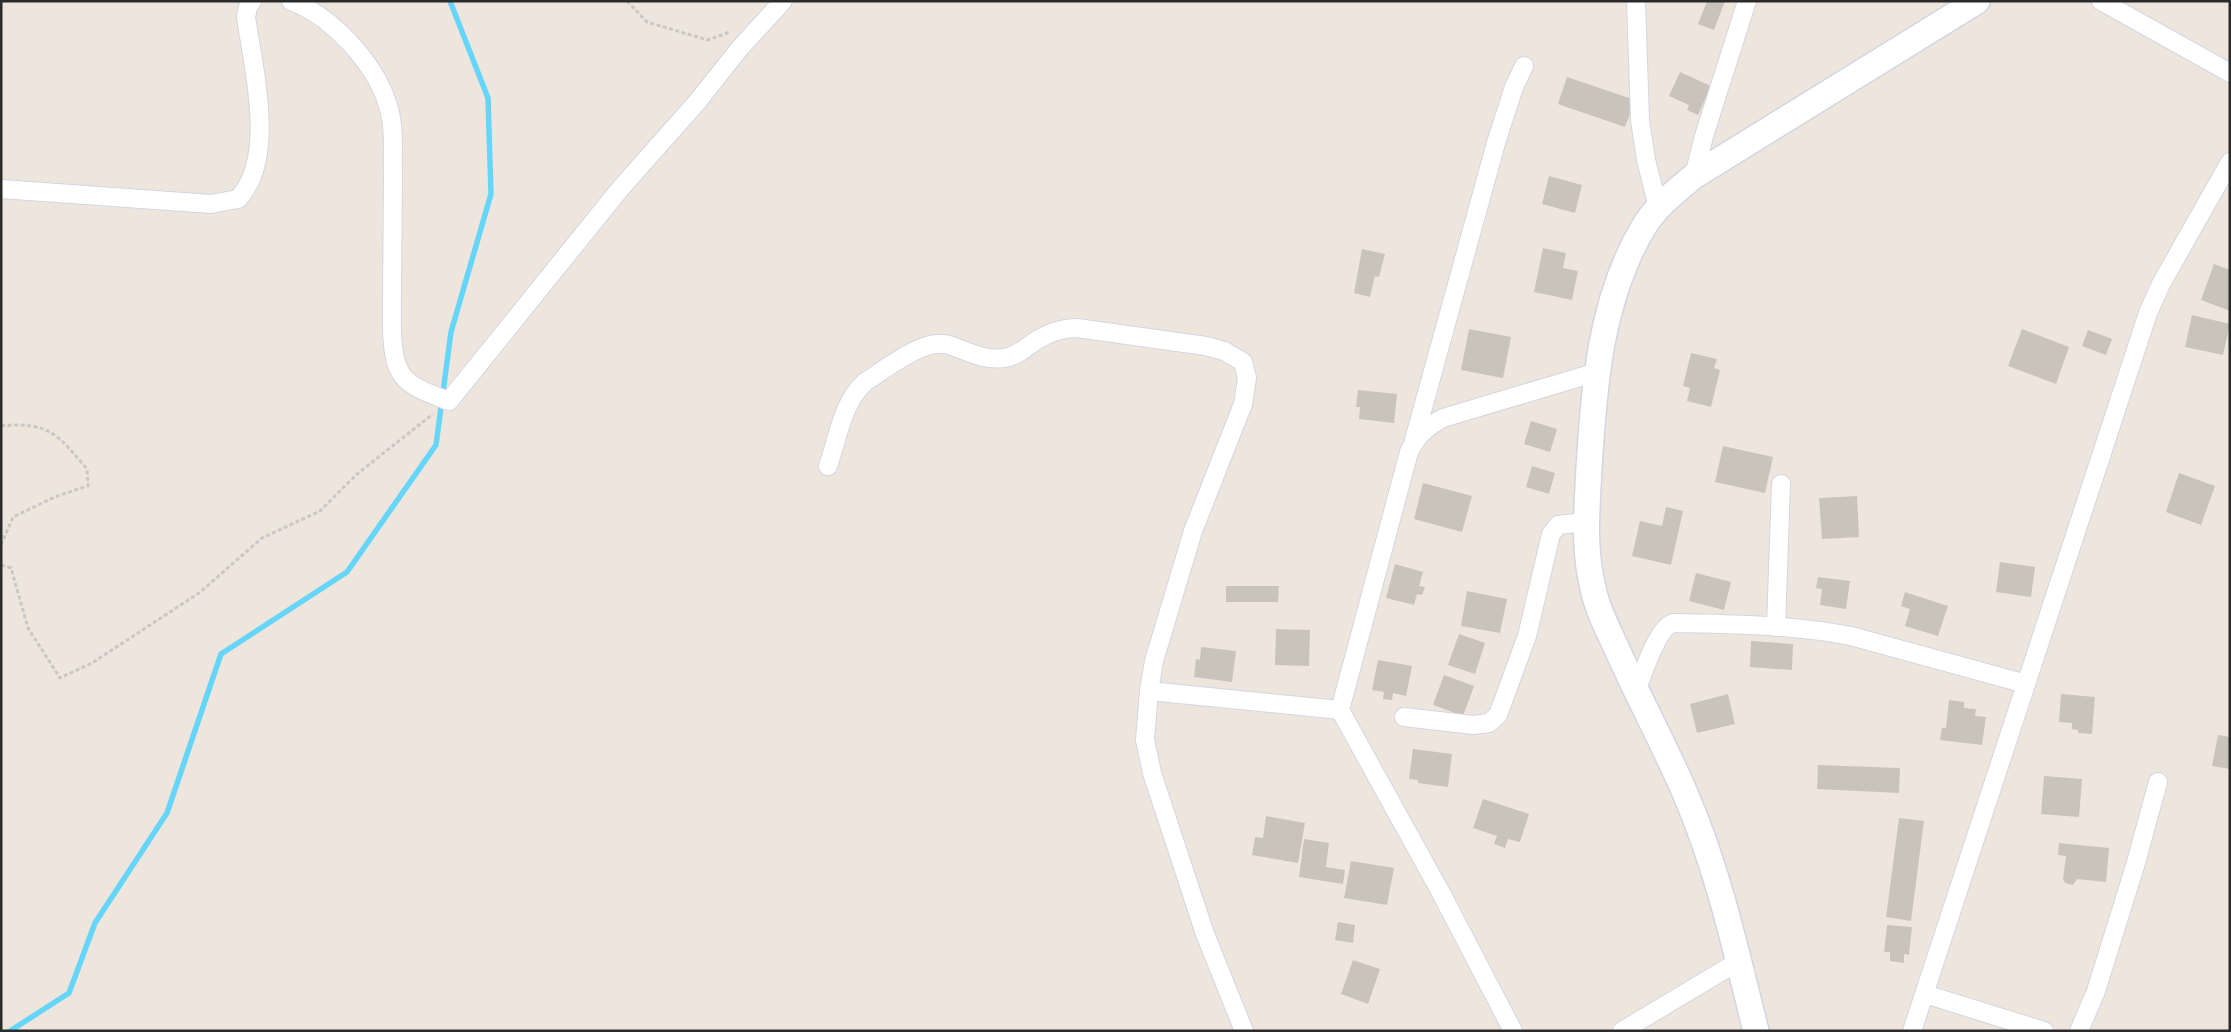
<svg xmlns="http://www.w3.org/2000/svg" width="2231" height="1032" font-family="'PT Sans',sans-serif">
	<rect width="100%" height="100%" fill="#eee6dc"/>
	<g fill="none" stroke-linecap="round" stroke-linejoin="round">
		<polyline stroke="#66d5fa" stroke-width="5.5" points="10,1031 69,993 95,923 167,813 221,654 347,572 436,445 451,332 491,194 488,98 450,1"/>
	</g>
	<g fill="#c9c4bb">
		<polygon points="1707,1 1725,1 1714,30 1698,24"/>
		<polygon points="1680,72 1711,86 1698,115 1687,110 1689,105 1669,96"/>
		<polygon points="1567,77 1635,100 1625,127 1558,104"/>
		<polygon points="1549,176 1582,185 1575,213 1542,204"/>
		<polygon points="1543,248 1566,253 1563,268 1578,271 1572,300 1534,292"/>
		<polygon points="1362,249 1385,254 1379,277 1375,276 1370,297 1354,293"/>
		<polygon points="2214,264 2230,270 2230,311 2201,300"/>
		<polygon points="2192,315 2230,324 2223,355 2185,347"/>
		<polygon points="1469,329 1511,337 1503,378 1461,370"/>
		<polygon points="2022,329 2069,347 2056,384 2008,366"/>
		<polygon points="2088,330 2112,339 2106,355 2082,346"/>
		<polygon points="1691,353 1717,359 1714,368 1720,370 1711,407 1687,401 1690,388 1683,386"/>
		<polygon points="1358,390 1397,394 1394,423 1359,419 1360,407 1356,407"/>
		<polygon points="1531,421 1557,429 1550,452 1524,444"/>
		<polygon points="1723,446 1773,457 1765,493 1715,482"/>
		<polygon points="1532,466 1555,473 1549,494 1526,487"/>
		<polygon points="2179,473 2215,486 2201,525 2166,512"/>
		<polygon points="1423,483 1472,496 1462,532 1414,519"/>
		<polygon points="1857,496 1859,537 1822,539 1819,498"/>
		<polygon points="1666,507 1683,511 1671,565 1632,556 1640,521 1662,526"/>
		<polygon points="2000,562 2035,567 2031,597 1996,592"/>
		<polygon points="1395,564 1423,572 1419,586 1425,587 1422,595 1417,594 1414,605 1386,598"/>
		<polygon points="1696,573 1731,582 1724,610 1689,601"/>
		<polygon points="1818,577 1850,581 1846,609 1820,605 1822,589 1816,588"/>
		<polygon points="1226,586 1279,586 1278,602 1226,602"/>
		<polygon points="1467,591 1507,599 1500,633 1461,626"/>
		<polygon points="1905,592 1948,606 1938,636 1905,626 1910,609 1901,606"/>
		<polygon points="1276,629 1310,630 1309,666 1275,665"/>
		<polygon points="1459,634 1485,643 1475,674 1448,665"/>
		<polygon points="1751,641 1793,644 1792,670 1750,667"/>
		<polygon points="1201,647 1236,651 1232,682 1194,677 1196,659 1200,660"/>
		<polygon points="1378,660 1412,666 1406,696 1393,693 1392,700 1383,699 1384,692 1372,690"/>
		<polygon points="1444,675 1474,686 1463,716 1433,705"/>
		<polygon points="1728,694 1735,724 1697,733 1690,704"/>
		<polygon points="2061,694 2095,697 2092,734 2078,733 2078,730 2072,729 2072,723 2059,722"/>
		<polygon points="1949,700 1964,702 1964,708 1976,709 1975,716 1986,717 1982,745 1940,740 1942,728 1946,728"/>
		<polygon points="2218,735 2230,737 2230,769 2212,766"/>
		<polygon points="1413,749 1452,754 1448,787 1418,783 1418,780 1409,779"/>
		<polygon points="1818,765 1900,768 1899,793 1817,789"/>
		<polygon points="2044,776 2082,779 2079,817 2041,814"/>
		<polygon points="1483,799 1529,814 1520,842 1508,839 1505,848 1494,844 1497,836 1473,828"/>
		<polygon points="1266,816 1305,823 1298,863 1252,855 1255,837 1263,838"/>
		<polygon points="1899,818 1924,821 1911,921 1886,917"/>
		<polygon points="1304,839 1329,843 1326,867 1345,870 1343,884 1299,877"/>
		<polygon points="2059,843 2109,848 2106,882 2077,879 2073,885 2065,883 2063,879 2066,856 2058,855"/>
		<polygon points="1351,861 1394,868 1387,905 1344,898"/>
		<polygon points="1338,922 1355,925 1353,943 1335,940"/>
		<polygon points="1887,925 1912,927 1909,955 1904,954 1904,963 1890,961 1890,952 1884,952"/>
		<polygon points="1353,960 1380,969 1368,1004 1341,994"/>
	</g>
	<g fill="none" stroke-linecap="round" stroke-linejoin="round">
		<defs>
			<g id="street">
				<path d="M291 1C334 17 380 68 390 113 395 133 392 154 393 174 393 214 392 255 392 295 392 314 390 353 399 370 408 388 431 394 449 401L620 189 698 101 740 48 783 1"/>
				<polyline points="1636,1 1640,120 1646,160 1658,207"/>
				<polyline points="2101,1 2230,73"/>
				<polyline points="1694,176 1704,136 1747,1"/>
				<path d="M1 189 211 204 238 199C277 158 253 67 246 17L248 7 252 1"/>
				<polyline points="1414,440 1496,143 1514,87 1524,66"/>
				<path d="M828 466C838 438 842 403 865 382 886 369 924 337 949 345 967 351 985 361 1004 358 1017 357 1027 346 1037 340 1050 332 1062 328 1077 328L1206 346 1224 351 1243 362 1247 378 1243 404 1193 531 1154 661 1149 691 1145 740 1152 773 1205 934 1244 1031"/>
				<polyline points="1776,627 1781,484"/>
				<polyline points="1149,691 1340,710"/>
				<path d="M1636 692C1642 676 1657 628 1673 623 1733 624 1793 625 1851 636L2026 684"/>
				<polyline points="1404,717 1473,725 1489,723 1498,715 1527,636 1551,534 1558,525 1586,522"/>
				<polyline points="1925,994 2044,1031"/>
				<path d="M1513 1031 1440 891 1340 710 1409 452C1417 435 1427 427 1443 418L1597 372"/>
				<polyline points="1622,1031 1739,961"/>
				<polyline points="1912,1031 2148,313 2161,284 2230,162"/>
				<polyline points="2079,1031 2096,991 2135,866 2158,782"/>
			</g>
			<path id="secondary" d="M1756 1031C1736 951 1718 869 1685 793 1664 744 1638 697 1616 647 1607 628 1597 608 1593 588 1583 548 1587 508 1589 468 1594 387 1600 301 1643 228 1655 207 1675 192 1694 176L1977 1"/>
		</defs>
		<use href="#street" stroke="#d1d6e5" stroke-width="20"/>
		<use href="#secondary" stroke="#d1d6e5" stroke-width="28"/>
		<g stroke="#c8c8c8" stroke-width="3" stroke-dasharray="4 2.5" stroke-linecap="butt">
			<polyline points="627,1 647,22 708,40 730,32"/>
			<path d="M1 426C49 421 58 435 87 469L88 486 57 496 13 517 1 545"/>
			<polyline points="1,565 11,568 28,628 60,678 92,663 199,593 262,538 320,511 357,474 433,414"/>
		</g>
		<use href="#street" stroke="#fff" stroke-width="18"/>
		<use href="#secondary" stroke="#fff" stroke-width="25"/>
	</g>
	<rect width="2231" height="1032" fill="none" stroke="#2b2b2b" stroke-width="5"/>
</svg>
